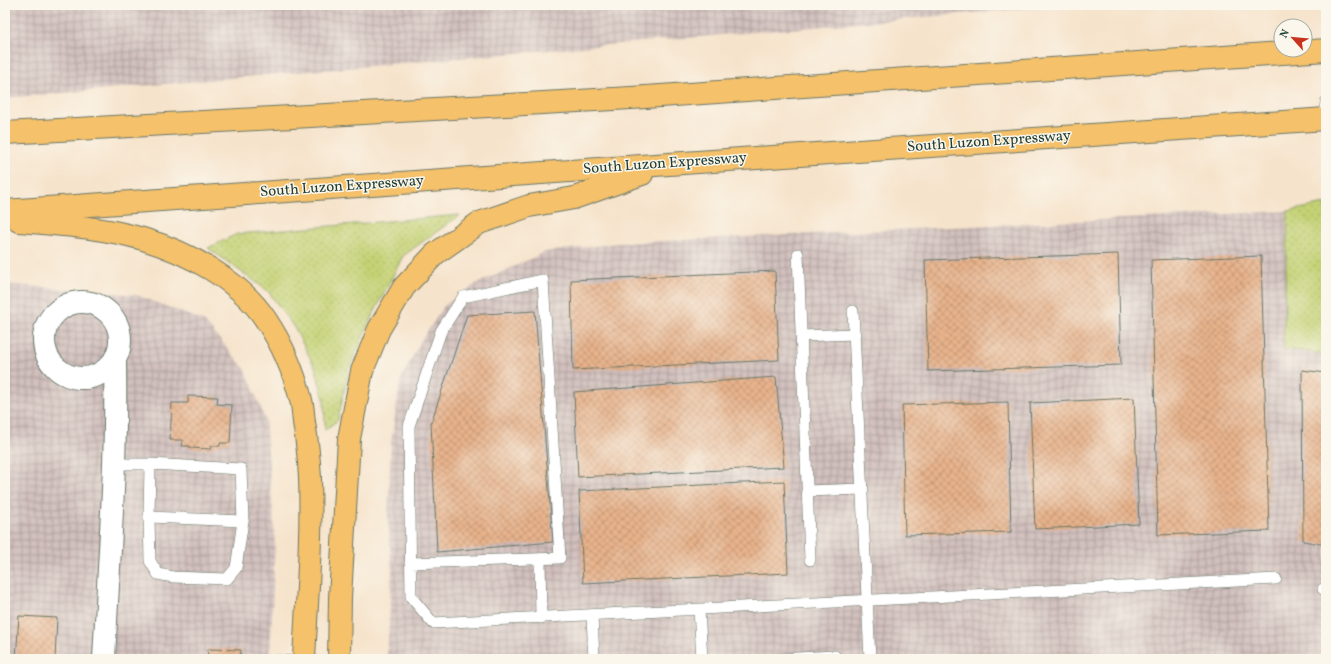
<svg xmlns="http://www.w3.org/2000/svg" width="1331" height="664" font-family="Vollkorn,serif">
	<defs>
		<pattern id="industrial-grid" width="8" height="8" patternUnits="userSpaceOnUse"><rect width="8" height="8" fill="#d1c0bd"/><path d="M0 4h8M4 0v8" fill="none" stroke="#a99d9a"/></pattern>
		<pattern id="grass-dots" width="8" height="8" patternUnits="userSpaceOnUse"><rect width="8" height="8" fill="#c4d274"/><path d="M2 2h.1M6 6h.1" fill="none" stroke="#a8b565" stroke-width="1.8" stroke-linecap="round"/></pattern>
		<pattern id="building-cross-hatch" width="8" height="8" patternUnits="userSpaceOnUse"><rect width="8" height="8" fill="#e8b38c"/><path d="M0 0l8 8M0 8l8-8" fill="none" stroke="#bb9373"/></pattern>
	</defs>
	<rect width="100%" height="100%" fill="#fbf7ec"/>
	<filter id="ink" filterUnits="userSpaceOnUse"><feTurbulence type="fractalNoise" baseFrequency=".025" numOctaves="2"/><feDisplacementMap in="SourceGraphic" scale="8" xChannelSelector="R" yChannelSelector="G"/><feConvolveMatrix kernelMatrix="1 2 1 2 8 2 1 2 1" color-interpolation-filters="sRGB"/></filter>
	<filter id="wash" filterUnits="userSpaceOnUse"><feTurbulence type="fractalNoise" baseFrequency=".012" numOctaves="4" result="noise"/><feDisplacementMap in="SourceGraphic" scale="16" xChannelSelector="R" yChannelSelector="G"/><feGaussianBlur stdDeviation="0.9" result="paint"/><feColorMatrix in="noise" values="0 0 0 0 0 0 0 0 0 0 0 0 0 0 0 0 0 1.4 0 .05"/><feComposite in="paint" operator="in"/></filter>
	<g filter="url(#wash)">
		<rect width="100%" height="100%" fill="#f6e3cb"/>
		<g fill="url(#industrial-grid)">
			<polygon points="5,5 1063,5 5,98"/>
			<polygon points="1288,211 1283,349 1326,354 1326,659 387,659 392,573 388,520 391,443 401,378 422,339 445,305 476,284 545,252 618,243"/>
			<polygon points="5,284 137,295 204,321 246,370 265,419 275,538 270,659 5,659"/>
		</g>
		<g fill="url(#grass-dots)" stroke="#728854">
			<polygon points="1326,204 1326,354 1283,349 1288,211"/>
			<polygon points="460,215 403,256 370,321 349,369 338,420 325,430 324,399 315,367 295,329 268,291 208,248 237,234"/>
		</g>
		<g id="blocks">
			<g fill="url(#building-cross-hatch)">
				<polygon points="1118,254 1121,365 928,371 925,260"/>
				<polygon points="1261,256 1269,531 1158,535 1151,260"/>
				<polygon points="775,271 779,360 573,370 571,280"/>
				<polygon points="535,311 553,542 437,552 431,423 467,315"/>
				<polygon points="1302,370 1326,373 1326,545 1303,541"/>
				<polygon points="776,377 784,467 578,477 574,392"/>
				<polygon points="188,396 218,397 217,404 232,405 230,443 220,443 220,446 211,446 211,449 190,448 190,446 182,446 183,440 170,440 172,403 188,403"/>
				<polygon points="1134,398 1139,524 1035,529 1030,403"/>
				<polygon points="1008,402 1011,532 905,535 902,405"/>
				<polygon points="784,481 788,573 583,583 579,491"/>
				<polygon points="19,616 57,618 55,659 16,659"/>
				<polygon points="208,649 241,650 240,659 207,659"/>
				<polygon points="276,655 331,658 331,659 276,659"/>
			</g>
		</g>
	</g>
	<g filter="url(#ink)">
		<use href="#blocks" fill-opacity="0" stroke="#6a7769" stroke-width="1"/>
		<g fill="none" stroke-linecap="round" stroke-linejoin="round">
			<defs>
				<g id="service">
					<polyline points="1324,119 1326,102"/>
					<polyline points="798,254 810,560"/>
					<polyline points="853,311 870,659"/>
					<polyline points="801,336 855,334"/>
					<polyline points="114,464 150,464 241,469 243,521 236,568 227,579 173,577 158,574 150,561 149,517 150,464"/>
					<polyline points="807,491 863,489"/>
					<polyline points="149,517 243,521"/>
					<polyline points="540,559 541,618"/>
					<polyline points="410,563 560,558 543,280 463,297 441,331 409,426 411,597 433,623 1276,579"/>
					<polyline points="1323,589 1326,590"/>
					<polyline points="699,610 702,659"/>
					<polyline points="592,615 594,659"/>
					<polyline points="779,659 835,656"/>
				</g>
				<g id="minor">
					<circle cx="82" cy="340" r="38"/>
					<path d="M104 659C109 559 117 459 115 360"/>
				</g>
				<g id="motorway">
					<polyline points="5,133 631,98 1326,50"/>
					<polyline points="5,211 669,164 1326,119"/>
					<path d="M19 221C61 225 103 227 143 239 187 252 240 280 266 320 282 344 294 372 301 400 303 407 303 415 304 422 307 440 309 459 310 478 312 538 307 599 304 659"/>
					<polyline points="339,659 340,598 349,439 362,371 379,329 404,287 435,254 479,223 529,206 574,198 642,174"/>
				</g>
			</defs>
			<use href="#service" stroke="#6a7769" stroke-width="12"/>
			<use href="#minor" stroke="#6a7769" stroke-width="24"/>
			<use href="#motorway" stroke="#6a7769" stroke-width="24"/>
			<use href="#service" stroke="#fff" stroke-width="11"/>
			<use href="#minor" stroke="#fff" stroke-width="22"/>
			<use href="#motorway" stroke="#f5c16b" stroke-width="22"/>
		</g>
	</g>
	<g text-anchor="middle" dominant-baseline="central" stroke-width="3" stroke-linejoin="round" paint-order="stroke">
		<g font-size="15" fill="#1f3d34" stroke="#fbf7ec">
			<text transform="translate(989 142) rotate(-4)">South Luzon Expressway</text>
			<text transform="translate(665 164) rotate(-4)">South Luzon Expressway</text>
			<text transform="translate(342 187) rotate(-4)">South Luzon Expressway</text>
		</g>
	</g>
	<rect width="1331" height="664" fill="none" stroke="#fbf7ec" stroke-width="20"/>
	<g transform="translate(1293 38) rotate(297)"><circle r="19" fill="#fbf7ec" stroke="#a3ada2"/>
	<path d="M0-3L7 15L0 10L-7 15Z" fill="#c8321e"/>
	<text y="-6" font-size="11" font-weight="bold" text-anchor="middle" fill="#1f3d34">N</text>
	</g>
</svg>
